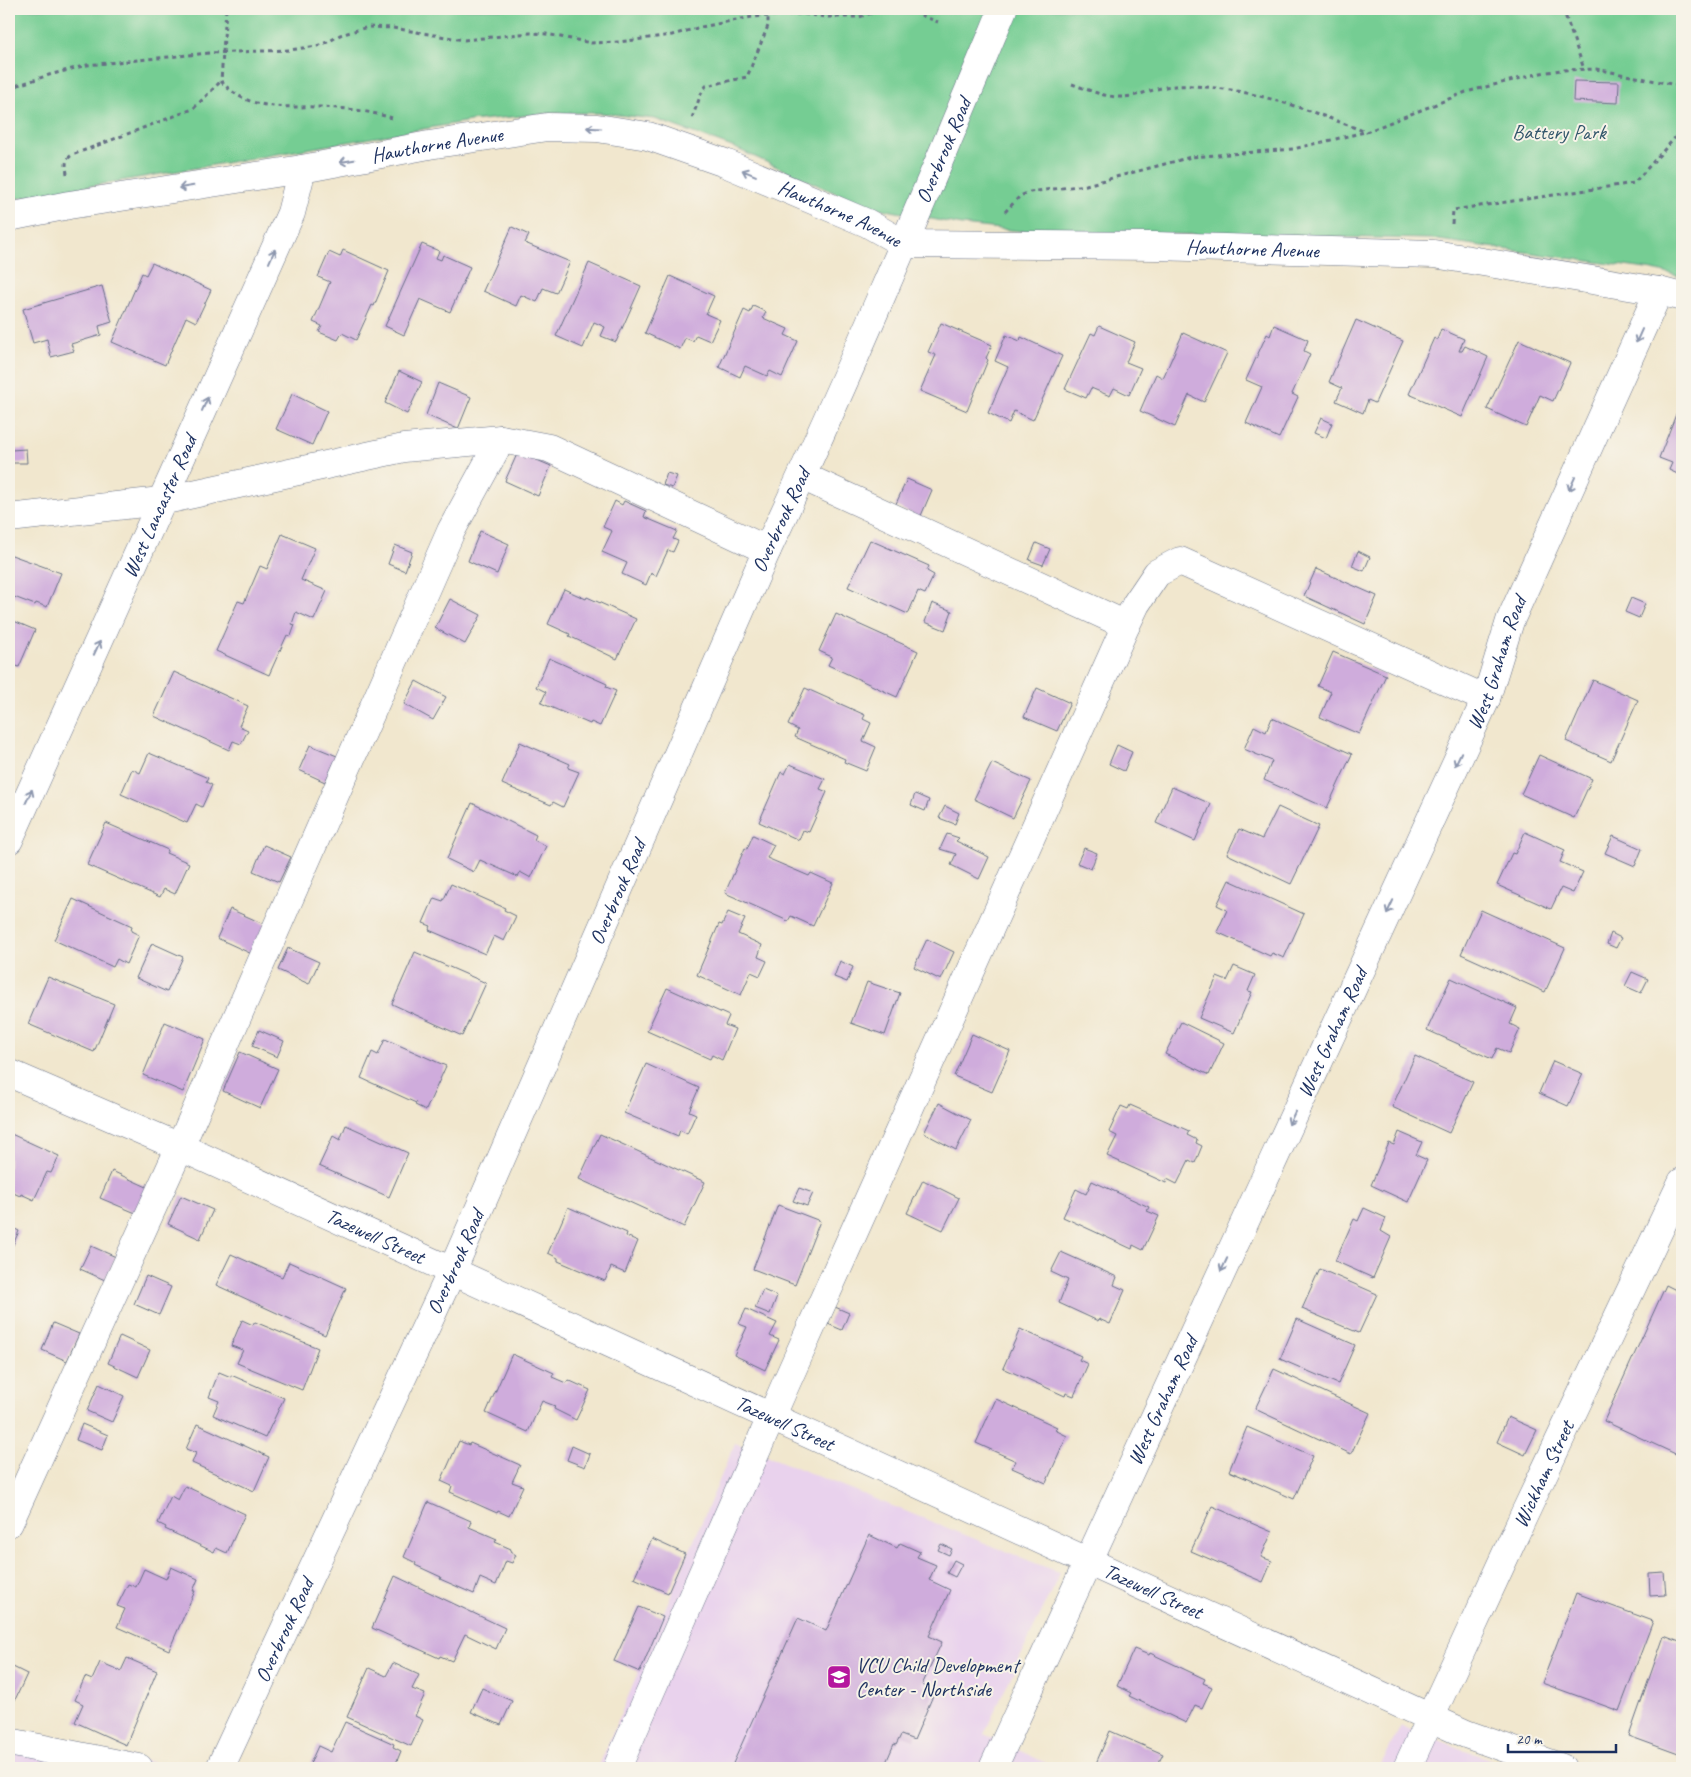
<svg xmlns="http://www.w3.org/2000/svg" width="1691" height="1777" font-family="Caveat,sans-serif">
	<rect width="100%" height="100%" fill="#f7f3e8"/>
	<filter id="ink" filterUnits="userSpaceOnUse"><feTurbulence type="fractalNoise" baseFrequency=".02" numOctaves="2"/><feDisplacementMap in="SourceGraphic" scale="10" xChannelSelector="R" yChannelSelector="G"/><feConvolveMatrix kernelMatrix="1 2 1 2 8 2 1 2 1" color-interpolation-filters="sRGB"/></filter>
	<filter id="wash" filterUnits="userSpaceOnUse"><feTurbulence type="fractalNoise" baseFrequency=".0096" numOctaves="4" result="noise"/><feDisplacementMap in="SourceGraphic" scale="20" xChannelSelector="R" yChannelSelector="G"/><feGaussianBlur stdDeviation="1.12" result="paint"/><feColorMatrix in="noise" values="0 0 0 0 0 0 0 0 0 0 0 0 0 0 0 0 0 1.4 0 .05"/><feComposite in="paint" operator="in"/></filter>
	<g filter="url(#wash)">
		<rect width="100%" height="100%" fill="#f1e7ce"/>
		<g fill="#e9d2ed">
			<polygon points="735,1443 1060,1573 984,1734 1057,1768 598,1768"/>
			<polygon points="1401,1726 1513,1768 1379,1768"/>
			<polygon points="9,1735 182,1768 9,1768"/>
		</g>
		<polygon fill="#74cd93" stroke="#487e78" points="9,9 1682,9 1682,277 1653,270 1432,239 1020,231 962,225 862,205 735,148 655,119 601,113 552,113 470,121 9,200"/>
		<g id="blocks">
			<g fill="#cfacdc">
				<polygon points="1574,81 1619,82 1618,103 1573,101"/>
				<polygon points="512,227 529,235 525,243 570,262 556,293 543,288 537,302 521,295 516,306 483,291"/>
				<polygon points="422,244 439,251 436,258 441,260 443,255 470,267 450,312 420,299 404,335 385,326"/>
				<polygon points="343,250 389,271 374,306 372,305 356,340 342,333 338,340 319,332 322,326 313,322 330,282 318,277 329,252 340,257"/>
				<polygon points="152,263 211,290 196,322 186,317 165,365 112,342 142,273 146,275"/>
				<polygon points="589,263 641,286 616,342 601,336 605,327 594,322 583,348 556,336"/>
				<polygon points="670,276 714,296 706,314 720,320 710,341 696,335 693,341 685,338 680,349 645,333"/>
				<polygon points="102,286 112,322 99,326 101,335 71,344 74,351 51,357 47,339 33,343 23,309"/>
				<polygon points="753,306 766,312 763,318 788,329 785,335 798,341 782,377 770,371 767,376 745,366 740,377 719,367 744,310 750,313"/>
				<polygon points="1356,320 1403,341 1375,403 1368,400 1363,413 1336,401 1342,388 1329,382"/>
				<polygon points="941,323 992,345 986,358 988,360 967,411 920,391 936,355 928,352"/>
				<polygon points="1274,325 1308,340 1304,351 1310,354 1292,394 1298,397 1279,438 1246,423 1262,387 1246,380 1267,334 1270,336"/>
				<polygon points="1099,326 1135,342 1126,362 1141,368 1129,395 1114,388 1110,396 1091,388 1086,398 1065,389 1091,333 1095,335"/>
				<polygon points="1441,329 1464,339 1459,351 1462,351 1465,346 1488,357 1462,417 1409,394 1434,338 1437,340"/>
				<polygon points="1183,333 1227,353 1204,402 1189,395 1175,427 1140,411 1156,374 1163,378"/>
				<polygon points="1006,335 1020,341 1021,337 1062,356 1033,420 1014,411 1009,423 988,413 1008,367 995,361"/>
				<polygon points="1519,340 1570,363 1553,401 1540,395 1526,427 1487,409"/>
				<polygon points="399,371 422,382 407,414 385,403"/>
				<polygon points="438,383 471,397 458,429 426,415"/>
				<polygon points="292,394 327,411 312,445 276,429"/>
				<polygon points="1682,399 1682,476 1669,470 1672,463 1659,458"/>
				<polygon points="1321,418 1332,423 1326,438 1314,433"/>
				<polygon points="26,449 27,463 12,463 11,450"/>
				<polygon points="518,452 551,466 538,496 505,481"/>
				<polygon points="667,473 677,476 672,488 663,485"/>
				<polygon points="907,479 932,490 920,518 895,506"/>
				<polygon points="615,501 622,505 624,501 646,511 644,517 677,531 673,539 678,541 673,552 668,550 656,576 651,573 646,585 622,574 627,563 602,552 612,531 603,527"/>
				<polygon points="480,531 509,544 497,574 468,561"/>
				<polygon points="282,534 315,548 301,580 327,591 314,620 296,612 292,624 295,625 291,636 287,635 269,675 216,651 238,601 244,603 260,566 267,569"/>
				<polygon points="870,540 929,566 927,571 934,575 925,594 918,591 908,614 848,587"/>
				<polygon points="1036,543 1050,549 1043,565 1029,560"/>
				<polygon points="395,545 412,552 405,571 388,564"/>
				<polygon points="1358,551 1370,557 1364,571 1352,566"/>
				<polygon points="9,554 61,573 47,607 36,603 35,605 9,595"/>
				<polygon points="1316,569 1377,596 1365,624 1304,596"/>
				<polygon points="564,589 586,599 587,597 636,619 617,659 569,636 570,634 548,624"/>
				<polygon points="1631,598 1645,604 1639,618 1625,612"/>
				<polygon points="450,599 481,615 465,644 435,628"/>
				<polygon points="932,603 952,611 945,630 925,622"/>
				<polygon points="836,614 918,651 897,697 828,665 832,657 819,651"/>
				<polygon points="9,619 35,630 19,667 9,663"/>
				<polygon points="1333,652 1386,675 1359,734 1320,717 1331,692 1318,686"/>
				<polygon points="549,658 607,684 606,687 616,691 600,726 591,722 590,724 541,703 546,692 536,687"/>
				<polygon points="174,672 248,706 239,726 248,730 241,744 233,741 229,750 154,716"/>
				<polygon points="1593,680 1638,700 1611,761 1566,741"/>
				<polygon points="416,681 446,697 433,720 404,704"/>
				<polygon points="805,688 865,715 863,719 871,723 863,741 876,747 866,771 844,762 845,759 795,737 798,730 788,725"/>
				<polygon points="1037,688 1070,703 1057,731 1024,717"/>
				<polygon points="1272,718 1352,754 1327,808 1264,780 1272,761 1244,749 1254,726 1266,732"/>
				<polygon points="520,742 570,764 568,768 579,772 563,807 553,802 551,805 502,784"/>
				<polygon points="310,745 337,756 325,782 299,770"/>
				<polygon points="1117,745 1132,752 1124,771 1109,764"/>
				<polygon points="149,753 208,778 206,782 212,785 202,807 196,804 187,823 121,794 132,769 140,773"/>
				<polygon points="1539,755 1592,779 1574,818 1521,794"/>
				<polygon points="992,763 1031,781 1013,818 974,799"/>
				<polygon points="790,764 825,779 820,789 827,792 809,832 803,830 799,840 759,822 781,772 785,774"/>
				<polygon points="1172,787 1211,804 1195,841 1156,823"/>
				<polygon points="915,794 929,800 925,811 911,805"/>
				<polygon points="472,803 536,835 534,840 546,846 531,878 520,872 518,877 480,860 474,872 447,859"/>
				<polygon points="945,806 959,813 955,824 939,818"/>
				<polygon points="1278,807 1319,826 1291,884 1227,854 1239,829 1262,839"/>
				<polygon points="106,823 168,850 166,853 189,863 175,894 164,889 160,897 87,865"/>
				<polygon points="1525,832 1565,850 1560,862 1583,872 1573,893 1561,888 1551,909 1497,885 1512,853 1515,854"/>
				<polygon points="947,834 959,838 956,841 989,857 979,879 951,865 956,854 940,849"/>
				<polygon points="753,835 774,845 767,858 809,876 811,873 833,883 813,926 791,916 788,921 725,893 745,848 747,849"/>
				<polygon points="1613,836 1642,849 1635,866 1605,853"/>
				<polygon points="264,845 291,857 279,882 253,871"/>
				<polygon points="1084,848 1097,853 1091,869 1077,863"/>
				<polygon points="1229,880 1304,914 1284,958 1272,953 1270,956 1217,932 1227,910 1217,905"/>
				<polygon points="451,884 505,908 504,910 516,916 504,941 494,936 485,954 429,930 431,926 423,923 434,898 443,901"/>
				<polygon points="73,899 132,926 131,931 139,935 126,964 117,959 113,967 54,940"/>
				<polygon points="230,909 266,925 252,954 217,938"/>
				<polygon points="1481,910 1565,948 1545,992 1461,954"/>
				<polygon points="728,912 745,919 738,934 762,945 758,957 767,961 760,976 751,972 741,995 697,975 719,924 722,925"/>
				<polygon points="1611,933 1621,938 1616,948 1607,944"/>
				<polygon points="927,939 954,952 941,980 914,967"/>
				<polygon points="152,943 183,957 167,992 136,978"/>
				<polygon points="288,948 319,962 309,984 278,970"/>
				<polygon points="415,952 486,983 462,1036 392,1004"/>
				<polygon points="840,961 853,967 847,982 834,977"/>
				<polygon points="1234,966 1255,975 1248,991 1252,992 1234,1033 1199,1018 1217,977 1227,981"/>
				<polygon points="1632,972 1648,979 1641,993 1625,986"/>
				<polygon points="48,977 114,1004 94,1052 28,1024"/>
				<polygon points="1451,978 1517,1008 1510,1024 1520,1029 1509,1053 1497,1048 1492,1059 1427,1030"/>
				<polygon points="867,982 900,993 885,1035 851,1023"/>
				<polygon points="667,988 729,1016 725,1025 735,1029 722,1060 712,1055 710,1059 647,1031"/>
				<polygon points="165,1022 205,1039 183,1092 143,1075"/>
				<polygon points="1181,1022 1224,1043 1209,1075 1165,1054"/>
				<polygon points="259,1030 284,1041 277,1057 252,1046"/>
				<polygon points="972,1034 1010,1051 992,1092 954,1076"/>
				<polygon points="385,1039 446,1066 426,1110 415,1105 416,1103 361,1078 372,1052 378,1055"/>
				<polygon points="240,1052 278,1069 260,1108 223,1091"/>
				<polygon points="1415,1056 1473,1082 1449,1133 1392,1107"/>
				<polygon points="1553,1061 1583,1074 1568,1106 1539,1093"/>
				<polygon points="646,1064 699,1088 689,1111 696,1114 687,1134 680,1130 678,1136 624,1113"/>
				<polygon points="939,1103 971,1120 956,1150 924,1133"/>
				<polygon points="1130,1105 1189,1131 1187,1135 1197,1140 1196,1143 1202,1146 1195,1163 1189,1160 1177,1184 1167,1179 1166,1183 1107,1156 1117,1136 1109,1132 1121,1106 1128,1109"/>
				<polygon points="346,1125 408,1153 389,1197 319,1166 333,1136 340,1140"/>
				<polygon points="1399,1132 1422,1142 1416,1155 1427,1160 1408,1202 1371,1185 1389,1143 1394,1145"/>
				<polygon points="9,1133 59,1156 51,1173 47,1172 34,1200 21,1194 20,1196 9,1191"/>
				<polygon points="600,1134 705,1182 684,1227 579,1179"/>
				<polygon points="112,1171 149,1188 138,1214 100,1198"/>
				<polygon points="923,1180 959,1198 943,1230 907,1213"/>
				<polygon points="1092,1181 1149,1207 1147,1211 1159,1216 1143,1250 1133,1245 1132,1249 1063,1217 1076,1189 1086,1194"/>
				<polygon points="799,1188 813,1193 807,1206 793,1201"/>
				<polygon points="181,1196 213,1210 200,1239 168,1224"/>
				<polygon points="778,1205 820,1221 795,1285 753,1269"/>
				<polygon points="568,1207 627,1233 626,1236 638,1241 625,1273 611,1267 605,1281 558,1261 558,1258 548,1253"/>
				<polygon points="1364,1208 1386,1218 1381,1231 1391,1237 1373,1278 1335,1261 1354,1219 1358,1221"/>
				<polygon points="9,1226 19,1231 9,1254"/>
				<polygon points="91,1246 116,1257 105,1280 80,1269"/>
				<polygon points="1061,1252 1117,1277 1114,1285 1125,1290 1110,1324 1099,1319 1098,1321 1059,1303 1068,1280 1051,1272"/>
				<polygon points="231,1254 282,1277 289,1262 346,1288 325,1335 216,1285"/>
				<polygon points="1320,1269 1377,1294 1359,1333 1302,1309"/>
				<polygon points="146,1276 171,1287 159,1315 134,1304"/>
				<polygon points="1666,1285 1682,1293 1682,1457 1604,1421"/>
				<polygon points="763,1290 777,1296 770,1314 755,1308"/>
				<polygon points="835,1307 849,1313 842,1330 828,1324"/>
				<polygon points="746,1309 777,1323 770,1336 779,1340 765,1370 734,1355 747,1327 739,1324"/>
				<polygon points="1297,1319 1355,1345 1338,1384 1280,1359"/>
				<polygon points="242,1320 253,1325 255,1322 318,1348 302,1390 237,1363 243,1350 231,1346"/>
				<polygon points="53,1323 79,1334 67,1361 42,1350"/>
				<polygon points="1020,1329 1081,1356 1079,1360 1088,1364 1074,1396 1066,1393 1065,1396 1003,1368"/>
				<polygon points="120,1336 150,1350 138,1377 108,1363"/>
				<polygon points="512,1354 554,1373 552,1377 566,1383 568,1380 590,1390 576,1420 554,1409 555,1406 542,1401 528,1432 486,1413"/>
				<polygon points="1274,1369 1370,1413 1351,1454 1255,1409"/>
				<polygon points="219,1372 231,1377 231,1375 284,1398 265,1438 213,1415 219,1401 209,1397"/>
				<polygon points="99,1384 124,1396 112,1422 87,1411"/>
				<polygon points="996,1399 1057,1427 1055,1430 1067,1436 1046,1483 1012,1468 1016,1461 976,1443"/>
				<polygon points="1508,1417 1537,1430 1525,1455 1497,1442"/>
				<polygon points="82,1424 108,1435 102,1450 76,1440"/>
				<polygon points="197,1424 269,1457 254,1491 192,1463 196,1453 186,1449"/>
				<polygon points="1247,1427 1313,1456 1294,1499 1229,1471"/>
				<polygon points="459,1441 469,1445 470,1443 520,1465 512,1482 523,1486 509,1516 498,1511 497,1513 450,1492 452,1486 441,1481"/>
				<polygon points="572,1446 590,1454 585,1467 567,1460"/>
				<polygon points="185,1486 245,1514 227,1553 216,1548 214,1552 165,1529 166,1527 158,1523 171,1496 178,1500"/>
				<polygon points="428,1502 471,1521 469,1527 497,1539 495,1542 511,1549 510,1551 516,1555 512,1563 506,1561 496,1585 480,1578 474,1594 440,1579 441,1577 415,1565 416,1563 404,1557"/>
				<polygon points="1212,1506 1272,1532 1261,1557 1272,1561 1263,1582 1191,1551"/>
				<polygon points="869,1535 897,1548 900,1543 920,1552 917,1557 936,1565 929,1580 950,1590 929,1636 942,1642 922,1685 935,1691 914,1740 901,1735 896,1745 894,1744 884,1767 888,1768 731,1768 798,1618 826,1631"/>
				<polygon points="652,1539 685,1554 668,1593 634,1578"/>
				<polygon points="941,1544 952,1549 949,1555 938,1550"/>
				<polygon points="954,1560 962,1564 955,1577 947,1573"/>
				<polygon points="171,1567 198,1579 193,1591 195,1591 169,1650 117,1627 125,1609 117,1606 128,1584 136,1587 144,1569 166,1579"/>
				<polygon points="1664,1572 1666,1595 1650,1596 1649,1573"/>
				<polygon points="395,1576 505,1628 496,1649 465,1634 452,1661 440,1656 439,1658 372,1628"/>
				<polygon points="1576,1593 1653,1621 1619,1711 1542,1683"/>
				<polygon points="639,1607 663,1617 640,1672 614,1661"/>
				<polygon points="1664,1636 1682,1643 1681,1755 1629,1736"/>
				<polygon points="1134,1649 1149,1655 1150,1653 1205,1679 1203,1683 1212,1687 1202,1708 1195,1705 1186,1723 1129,1696 1131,1693 1117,1686"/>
				<polygon points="127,1658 157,1671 126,1745 75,1722 83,1704 75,1700 85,1677 92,1680 100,1662 121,1671"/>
				<polygon points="393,1663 419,1675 412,1689 425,1694 415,1716 423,1720 411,1746 347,1717 369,1668 386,1676"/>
				<polygon points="9,1665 27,1674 14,1702 9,1700"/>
				<polygon points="482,1688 512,1701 501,1725 471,1712"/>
				<polygon points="345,1722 394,1744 393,1747 401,1751 394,1768 308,1768 318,1746 331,1752"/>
				<polygon points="1110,1731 1163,1754 1158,1764 1166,1768 1094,1768"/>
			</g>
		</g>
	</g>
	<g filter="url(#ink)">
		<use href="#blocks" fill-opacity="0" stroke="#666f85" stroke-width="1"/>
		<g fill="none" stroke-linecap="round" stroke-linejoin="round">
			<defs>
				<g id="minor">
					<path id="s1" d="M9 217 69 205 302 169 429 145 547 127 597 128 648 136 725 163 867 223 904 244 1155 246 1434 254 1659 291 1682 297"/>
					<polyline points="802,476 1126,625"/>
					<polyline points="9,518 161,501 404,448 501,439 549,448 767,550"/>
					<path id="s2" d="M9 840C104 632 197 422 291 213L302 169"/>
					<path id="s3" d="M9 1073 180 1147 1466 1734 1562 1768"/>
					<polyline points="9,1523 180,1147 451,531 501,439"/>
					<polyline points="9,1742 139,1768"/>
					<path id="s4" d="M220 1768 452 1271 767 550C851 372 927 190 1003 9"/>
					<polyline points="617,1768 784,1388 1126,625 1136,604 1157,573 1180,561 1486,699"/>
					<path id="s5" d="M993 1768 1486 699 1510 621 1659 291"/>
					<path id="s6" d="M1407 1768 1524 1515 1682 1182"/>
				</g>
			</defs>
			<use href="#minor" stroke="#666f85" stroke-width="29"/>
			<g stroke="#666f85" stroke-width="3" stroke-dasharray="4 4" stroke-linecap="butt">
				<path d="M226 9 221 81C248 112 284 106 321 107 345 108 369 111 392 118"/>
				<polyline points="906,9 938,22"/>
				<polyline points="1563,9 1584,69"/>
				<path d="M1072 84C1089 90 1106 98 1124 97 1137 96 1148 91 1161 88 1178 84 1198 86 1215 88 1265 93 1319 114 1366 132L1466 92 1541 73 1561 70 1596 69 1676 85 1682 94"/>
				<polyline points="9,88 49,75 87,65 209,53 290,50 317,46 330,41 340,35 368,27 393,28 464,40 530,33 546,34 591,43 619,42 672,35 701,27 752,17 801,14 826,17 859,17 872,13 876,9"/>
				<polyline points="692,118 701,94 706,86 747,77 768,26 768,16"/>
				<path d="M67 174C66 166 64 160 72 155L193 109 221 81"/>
				<polyline points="1005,212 1020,196 1030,192 1086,185 1191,157 1293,149 1365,132"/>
				<polyline points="1452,224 1453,210 1634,183 1682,130"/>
			</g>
			<use href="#minor" stroke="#fff" stroke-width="28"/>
		</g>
		<defs><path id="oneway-shaft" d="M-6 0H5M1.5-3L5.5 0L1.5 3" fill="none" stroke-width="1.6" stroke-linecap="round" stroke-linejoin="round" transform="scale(1.25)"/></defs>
		<g stroke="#8d97ae">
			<use href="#oneway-shaft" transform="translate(594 128) rotate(-177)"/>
			<use href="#oneway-shaft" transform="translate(347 161) rotate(170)"/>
			<use href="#oneway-shaft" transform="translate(749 173) rotate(-157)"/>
			<use href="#oneway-shaft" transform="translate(186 187) rotate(171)"/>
			<use href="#oneway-shaft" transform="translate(272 256) rotate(-66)"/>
			<use href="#oneway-shaft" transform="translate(1639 336) rotate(114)"/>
			<use href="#oneway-shaft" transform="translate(205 404) rotate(-66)"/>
			<use href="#oneway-shaft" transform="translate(1572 484) rotate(114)"/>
			<use href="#oneway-shaft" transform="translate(97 648) rotate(-65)"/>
			<use href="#oneway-shaft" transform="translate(1458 759) rotate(115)"/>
			<use href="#oneway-shaft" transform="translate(29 796) rotate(-65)"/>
			<use href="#oneway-shaft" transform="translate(1390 907) rotate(115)"/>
			<use href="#oneway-shaft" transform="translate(1292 1118) rotate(115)"/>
			<use href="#oneway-shaft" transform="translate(1224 1265) rotate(115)"/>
		</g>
	</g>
	<defs>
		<symbol id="school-square" viewBox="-11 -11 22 22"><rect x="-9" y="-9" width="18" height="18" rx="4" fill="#b5179e" stroke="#f7f3e8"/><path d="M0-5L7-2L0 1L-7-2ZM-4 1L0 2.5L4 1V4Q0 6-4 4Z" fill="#fff"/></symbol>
	</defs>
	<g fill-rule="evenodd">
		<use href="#school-square" x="825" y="1663" width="28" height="28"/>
	</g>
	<g text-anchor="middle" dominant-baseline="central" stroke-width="4" stroke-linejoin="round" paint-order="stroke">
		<g font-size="21" fill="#31566b" stroke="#f7f3e8">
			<text x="1559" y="132">Battery Park</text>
		</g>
		<g font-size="21" fill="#1b2f5e" stroke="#f7f3e8">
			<text stroke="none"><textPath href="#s1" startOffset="434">Hawthorne Avenue</textPath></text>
			<text stroke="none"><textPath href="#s4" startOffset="1772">Overbrook Road</textPath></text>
			<text stroke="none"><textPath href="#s1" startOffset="854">Hawthorne Avenue</textPath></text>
			<text stroke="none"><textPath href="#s1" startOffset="1274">Hawthorne Avenue</textPath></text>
			<text stroke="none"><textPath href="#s2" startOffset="366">West Lancaster Road</textPath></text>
			<text stroke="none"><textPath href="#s4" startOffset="1368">Overbrook Road</textPath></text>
			<text stroke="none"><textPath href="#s5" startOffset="1215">West Graham Road</textPath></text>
			<text stroke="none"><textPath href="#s4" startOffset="962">Overbrook Road</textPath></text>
			<text stroke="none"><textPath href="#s5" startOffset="810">West Graham Road</textPath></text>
			<text stroke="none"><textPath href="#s3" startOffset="401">Tazewell Street</textPath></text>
			<text stroke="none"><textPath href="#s4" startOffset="558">Overbrook Road</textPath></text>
			<text stroke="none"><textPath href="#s5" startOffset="405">West Graham Road</textPath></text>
			<text stroke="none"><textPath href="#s3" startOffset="851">Tazewell Street</textPath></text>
			<text stroke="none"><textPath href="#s6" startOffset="324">Wickham Street</textPath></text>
			<text stroke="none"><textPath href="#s3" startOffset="1256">Tazewell Street</textPath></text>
			<text stroke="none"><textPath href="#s4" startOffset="152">Overbrook Road</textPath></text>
		</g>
		<g font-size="21" fill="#1b2f5e" stroke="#f7f3e8" text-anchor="start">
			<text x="856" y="1665">VCU Child Development<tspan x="856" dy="24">Center - Northside</tspan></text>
		</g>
	</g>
	<rect width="1691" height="1777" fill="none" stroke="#f7f3e8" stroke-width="30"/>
	<path d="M1508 1744v8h108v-8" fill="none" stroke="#1b2f5e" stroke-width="2.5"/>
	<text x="1516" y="1744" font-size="15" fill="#1b2f5e" stroke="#f7f3e8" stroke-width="4" paint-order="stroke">20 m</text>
</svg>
